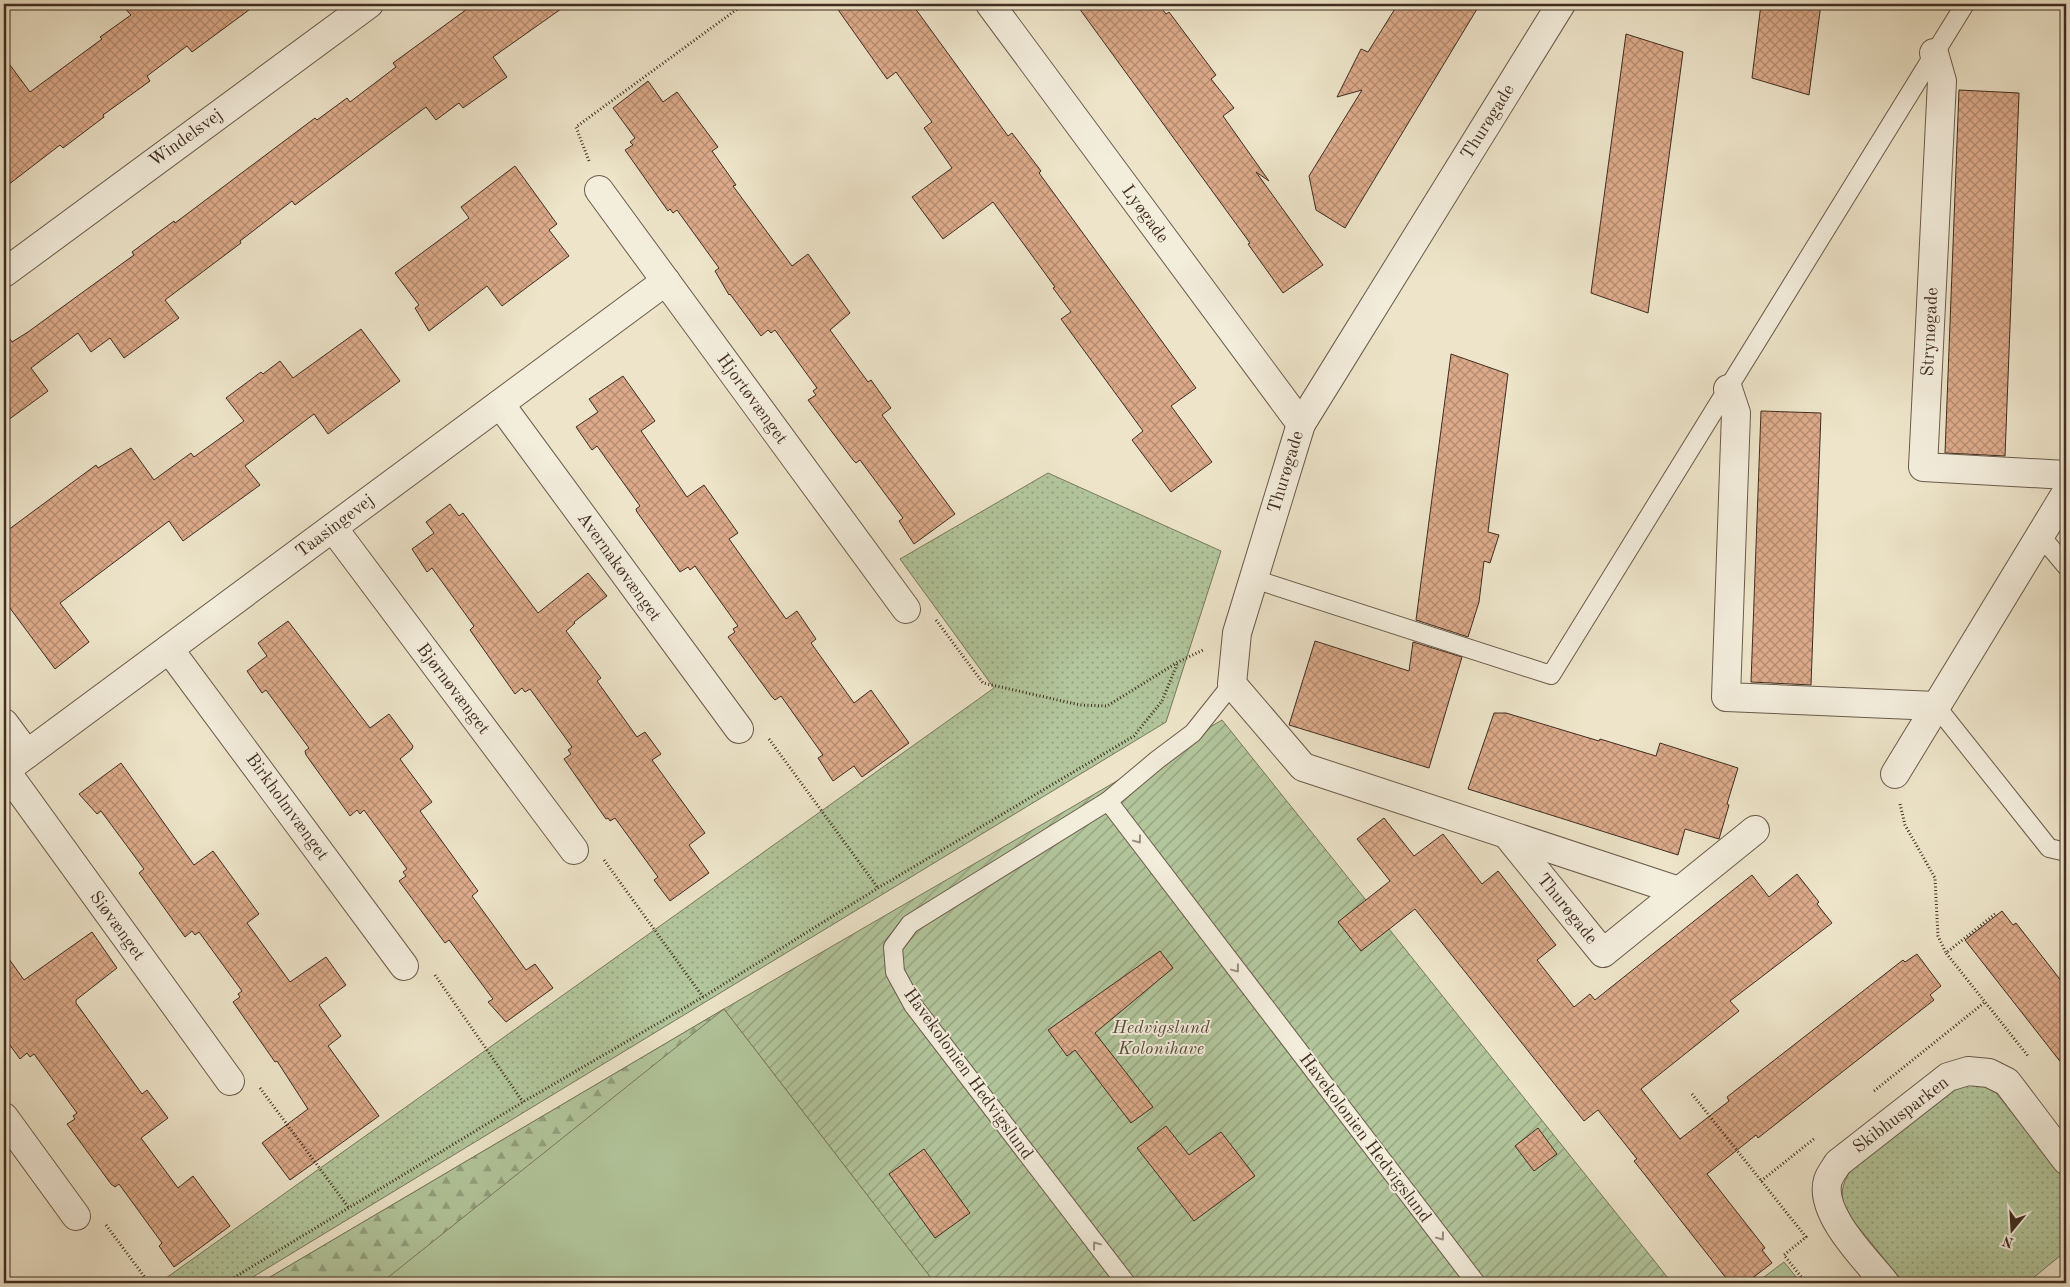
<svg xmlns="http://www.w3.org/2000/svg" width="2070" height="1287" font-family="'Old Standard TT',serif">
	<defs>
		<pattern id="forest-firs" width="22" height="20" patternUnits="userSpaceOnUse" patternTransform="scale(1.25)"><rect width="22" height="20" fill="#b2c59b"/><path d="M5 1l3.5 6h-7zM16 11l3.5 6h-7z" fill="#92a07e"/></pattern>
		<pattern id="park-dots" width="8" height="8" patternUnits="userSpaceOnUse" patternTransform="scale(1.25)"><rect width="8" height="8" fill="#b2c59b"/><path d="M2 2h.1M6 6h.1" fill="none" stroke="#92a07e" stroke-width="1.8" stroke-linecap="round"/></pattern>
		<pattern id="garden-furrows" width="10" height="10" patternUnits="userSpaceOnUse" patternTransform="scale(1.25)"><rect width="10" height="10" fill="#b2c59b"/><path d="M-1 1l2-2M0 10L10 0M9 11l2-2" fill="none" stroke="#92a07e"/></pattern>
		<pattern id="building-cross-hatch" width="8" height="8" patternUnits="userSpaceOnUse" patternTransform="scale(1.25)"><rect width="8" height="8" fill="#dcaa8a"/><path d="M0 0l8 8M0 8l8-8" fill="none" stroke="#b48b70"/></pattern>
	</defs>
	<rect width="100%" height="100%" fill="#ede4c9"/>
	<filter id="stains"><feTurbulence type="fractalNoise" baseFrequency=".004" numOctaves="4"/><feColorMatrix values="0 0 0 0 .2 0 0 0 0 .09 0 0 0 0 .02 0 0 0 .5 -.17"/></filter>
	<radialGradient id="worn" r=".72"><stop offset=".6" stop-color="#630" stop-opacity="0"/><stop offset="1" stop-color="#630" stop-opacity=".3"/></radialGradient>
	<g fill="#b2c59b" stroke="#79795e">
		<polygon points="724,1009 935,1283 260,1283"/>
		<polygon points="1784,1262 1801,1283 1756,1283"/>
	</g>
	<polygon fill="url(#forest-firs)" stroke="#79795e" points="724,1009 381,1283 260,1283"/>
	<g fill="url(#park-dots)" stroke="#79795e">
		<polygon points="1048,473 1221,551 1166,722 243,1283 159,1283 994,688 900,559"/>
		<path d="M1967 1080 1993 1089 2066 1181V1251L2027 1283H1904L1846 1212C1840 1196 1841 1186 1850 1171L1956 1084Z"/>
	</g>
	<polygon fill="url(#garden-furrows)" stroke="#79795e" points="1222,720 1672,1283 935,1283 724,1009"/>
	<g fill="url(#building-cross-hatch)" stroke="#402d21">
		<polygon points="121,4 257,4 192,52 187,46 147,76 150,81 103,115 104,117 63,148 60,145 4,188 4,57 30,92 102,39 100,37 131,15"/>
		<polygon points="474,4 568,4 493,57 507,77 463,108 459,103 436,120 426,107 295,205 292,201 240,241 241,243 165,300 179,318 124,358 110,338 91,352 78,333 31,368 48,391 4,423 4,330 12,342 28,332 134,255 132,252 174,221 175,223 315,118 317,120 347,98 350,102 396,67 393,63"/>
		<polygon points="834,4 912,4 1008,136 1012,133 1041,171 1039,173 1196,388 1171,406 1212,462 1171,492 1132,440 1143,431 1061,319 1071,312 1053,288 1055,287 993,202 943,239 912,197 952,168 924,128 932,122 896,72 887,79"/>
		<polygon points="1076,4 1158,4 1166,14 1169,12 1216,75 1211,79 1234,108 1223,116 1269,181 1256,172 1323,265 1283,293 1248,244 1250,243"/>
		<polygon points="1398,4 1480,4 1345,228 1316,210 1309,176 1362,90 1337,97 1361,49 1368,52"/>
		<polygon points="1761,4 1821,4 1809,95 1752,78"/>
		<polygon points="1626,34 1683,52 1648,313 1591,293"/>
		<polygon points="648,81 663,102 677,92 718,147 712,151 736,185 733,186 792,266 808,254 850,313 830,330 868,382 871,380 891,408 882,415 955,514 914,544 899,521 903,518 860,460 856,463 853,460 808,400 816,395 813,391 817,388 775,330 771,333 768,330 761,336 730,294 729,295 715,271 719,268 677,210 673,213 670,209 668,211 625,150 633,145 630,142 635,138 613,108"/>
		<polygon points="1959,90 2019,93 2005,456 1945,453"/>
		<polygon points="515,166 557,224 549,230 569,256 502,306 487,286 429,331 415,308 419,305 395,273 469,218 461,207"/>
		<polygon points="361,329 400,381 328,434 314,414 245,466 260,485 183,541 169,521 60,603 89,642 55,669 4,600 4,533 96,465 98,468 131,448 154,480 191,453 194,457 244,421 226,398 261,372 263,374 280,361 293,378"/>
		<polygon points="1451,354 1508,374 1488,532 1499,535 1490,563 1484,561 1479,602 1468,637 1416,620"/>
		<polygon points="623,376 655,421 641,431 687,497 704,485 738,533 729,539 786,619 797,611 816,639 811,643 854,703 871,690 909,743 862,777 854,766 833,781 818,758 823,755 781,696 775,700 772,697 728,637 735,632 733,629 738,626 695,566 690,570 688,567 680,572 637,512 636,509 640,506 597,446 592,450 576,427 598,412 589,399"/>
		<polygon points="1761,411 1821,413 1811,685 1751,682"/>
		<polygon points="450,504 459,516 463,513 538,613 588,573 607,596 574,622 575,623 566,631 601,678 597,681 637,737 645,732 661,754 652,760 705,833 689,845 709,873 670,901 654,880 658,877 615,818 610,821 608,818 606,819 564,759 571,754 568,750 572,747 530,689 525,692 522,688 515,694 470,630 474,626 432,568 427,572 412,549 434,533 426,522"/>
		<polygon points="288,621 370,728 389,714 413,746 412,749 400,759 432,802 420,811 478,891 472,896 526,970 535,964 553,988 506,1022 488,1002 493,999 449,940 445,943 399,881 406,876 403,872 407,869 364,810 360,814 357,810 350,816 306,755 305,751 309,748 266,690 262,693 247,671 267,656 258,643"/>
		<polygon points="1315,641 1409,671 1413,642 1462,657 1429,768 1289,725"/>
		<polygon points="1494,713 1506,713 1599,741 1600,739 1656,756 1660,743 1738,768 1727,804 1729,805 1719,839 1685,829 1678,855 1468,789"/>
		<polygon points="121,763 194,865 213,851 259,914 247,923 290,982 326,957 346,985 319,1005 341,1036 328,1046 379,1116 290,1180 262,1143 308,1109 277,1061 275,1062 233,1002 240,997 238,994 242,991 199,932 195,935 192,931 185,937 142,877 139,873 144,869 101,811 97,814 79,794"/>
		<polygon points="1384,818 1414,856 1443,834 1482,884 1498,871 1556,945 1537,960 1574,1007 1590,994 1595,1000 1752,875 1769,897 1797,874 1819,902 1817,904 1832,923 1730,1001 1739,1011 1641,1089 1680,1139 1729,1101 1727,1097 1903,960 1905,962 1917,954 1941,986 1930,995 1934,1000 1758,1138 1756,1135 1707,1174 1765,1248 1762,1250 1772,1263 1746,1283 1730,1283 1634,1161 1637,1159 1598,1110 1584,1121 1415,909 1361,951 1338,922 1390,881 1357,839"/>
		<polygon points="2002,911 2013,925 2016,923 2066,987 2066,1069 1965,940"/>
		<polygon points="92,932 117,968 76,1000 76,1003 142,1094 147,1090 168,1118 141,1138 178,1188 193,1176 230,1226 174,1267 159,1246 162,1243 119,1184 115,1187 111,1184 67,1124 75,1119 73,1116 77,1113 34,1054 30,1057 27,1053 20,1059 4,1037 4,952 24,980"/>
		<polygon points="1160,951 1173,968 1095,1033 1153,1107 1131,1123 1075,1050 1067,1056 1048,1030"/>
		<polygon points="1166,1126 1189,1155 1221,1132 1255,1176 1194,1221 1137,1148"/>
		<polygon points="1538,1128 1557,1154 1534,1171 1515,1146"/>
		<polygon points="924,1149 970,1213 935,1238 889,1174"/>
	</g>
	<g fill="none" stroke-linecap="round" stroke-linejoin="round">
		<defs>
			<g id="service">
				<polyline points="2040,535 2066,566"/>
				<polyline points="1254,579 1551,675 1965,4"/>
				<polyline points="1936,706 2049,848 2066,852"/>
				<polyline points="1108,801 1476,1283"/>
				<polyline points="1126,1283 913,1005 895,972 893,947 910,924 1108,801 1157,760 1193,733 1232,684"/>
			</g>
			<g id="minor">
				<polyline points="990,4 1301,424"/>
				<polyline points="1561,4 1301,424 1237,633 1232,684 1303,767 1679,891"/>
				<polyline points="1934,53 1942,81 1923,467 2066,475"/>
				<polyline points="599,190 906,609"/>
				<polyline points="1728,389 1736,413 1726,697 1936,706"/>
				<polyline points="500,404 739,729"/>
				<polyline points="333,528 574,850"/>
				<polyline points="169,649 404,966"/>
				<polyline points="4,723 27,754"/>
				<polyline points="5,770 230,1081"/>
				<polyline points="4,771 666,281"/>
				<polyline points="1895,774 2066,493"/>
				<polyline points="1508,836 1603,953 1755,830"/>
				<polyline points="4,1117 76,1216"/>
				<path d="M1885 1283C1866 1259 1818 1213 1828 1180 1830 1174 1835 1168 1838 1163L1948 1077 1968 1071 1989 1073 2007 1082 2066 1160"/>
			</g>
			<polyline id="tertiary" points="4,273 369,4"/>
		</defs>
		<use href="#service" stroke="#6b5b4b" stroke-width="20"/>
		<use href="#minor" stroke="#6b5b4b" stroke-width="30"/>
		<use href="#tertiary" stroke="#6b5b4b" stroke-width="30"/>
		<g stroke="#402d21" stroke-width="3" stroke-dasharray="1 2.5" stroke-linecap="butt">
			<polyline points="589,161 576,127 744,4"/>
			<polyline points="936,620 983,683 1080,705 1107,706 1178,662 1203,650"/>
			<polyline points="769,739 878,888"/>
			<polyline points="1900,804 1905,825 1935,878 1938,936 1946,953"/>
			<polyline points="604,860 703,997"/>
			<polyline points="1995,914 1946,953 2028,1056"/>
			<polyline points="435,975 523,1102"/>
			<polyline points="260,1088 349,1208"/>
			<polyline points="1874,1091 1985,1002"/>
			<polyline points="1692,1094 1806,1237 1784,1255 1806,1283"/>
			<polyline points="1761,1181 1815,1138"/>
			<polyline points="106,1225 149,1283"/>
			<polyline points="225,1283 523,1102 703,997 878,888 1134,736 1162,701 1178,662"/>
		</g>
		<use href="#service" stroke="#f3eddc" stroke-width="18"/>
		<use href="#minor" stroke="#f3eddc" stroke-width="28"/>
		<use href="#tertiary" stroke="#f3eddc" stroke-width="28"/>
	</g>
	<defs><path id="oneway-chevron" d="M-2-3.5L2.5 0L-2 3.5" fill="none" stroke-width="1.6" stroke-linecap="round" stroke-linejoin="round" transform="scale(1.25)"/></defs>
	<g stroke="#9a8d7e">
		<use href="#oneway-chevron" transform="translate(1138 840) rotate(53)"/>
		<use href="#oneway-chevron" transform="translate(1236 969) rotate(53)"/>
		<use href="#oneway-chevron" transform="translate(1441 1237) rotate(53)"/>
		<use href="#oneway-chevron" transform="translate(1096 1245) rotate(-127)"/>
	</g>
	<g text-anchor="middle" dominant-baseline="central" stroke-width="4" stroke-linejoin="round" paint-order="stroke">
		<g font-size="18" fill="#402d21" stroke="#f3eddc">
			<text transform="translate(1488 122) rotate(-58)">Thurøgade</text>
			<text transform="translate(186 138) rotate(-36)">Windelsvej</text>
			<text transform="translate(1145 214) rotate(54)">Lyøgade</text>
			<text transform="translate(1930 332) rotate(-87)">Strynøgade</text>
			<text transform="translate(752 399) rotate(54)">Hjortøvænget</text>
			<text transform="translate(1286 472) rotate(-73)">Thurøgade</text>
			<text transform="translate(335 526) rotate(-37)">Taasingevej</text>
			<text transform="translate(619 567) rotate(54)">Avernakøvænget</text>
			<text transform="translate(453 689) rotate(53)">Bjørnøvænget</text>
			<text transform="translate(287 807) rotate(54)">Birkholmvænget</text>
			<text transform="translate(1567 909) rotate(51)">Thurøgade</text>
			<text transform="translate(117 926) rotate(54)">Siøvænget</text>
			<text transform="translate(968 1074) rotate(54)">Havekolonien Hedvigslund</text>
			<text transform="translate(1901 1115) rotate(-37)">Skibhusparken</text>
			<text transform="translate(1365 1138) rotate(53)">Havekolonien Hedvigslund</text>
		</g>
		<g font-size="18" font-style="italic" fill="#574b39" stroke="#f3eddc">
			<text x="1161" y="1028">Hedvigslund<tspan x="1161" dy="21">Kolonihave</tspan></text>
		</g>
	</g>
	<rect width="2070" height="1287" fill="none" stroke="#ede4c9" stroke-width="20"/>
	<rect x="5" y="5" width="2060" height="1277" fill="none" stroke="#402d21" stroke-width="2.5"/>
	<rect x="10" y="10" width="2050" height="1267" fill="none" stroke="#402d21"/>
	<g transform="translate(2012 1230) rotate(198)" stroke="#f3eddc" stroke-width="4" paint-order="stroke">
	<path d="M0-4L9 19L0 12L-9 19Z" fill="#402d21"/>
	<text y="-8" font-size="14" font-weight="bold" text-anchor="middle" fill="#402d21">N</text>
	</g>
	<rect width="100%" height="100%" filter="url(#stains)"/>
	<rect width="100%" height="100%" fill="url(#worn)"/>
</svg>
